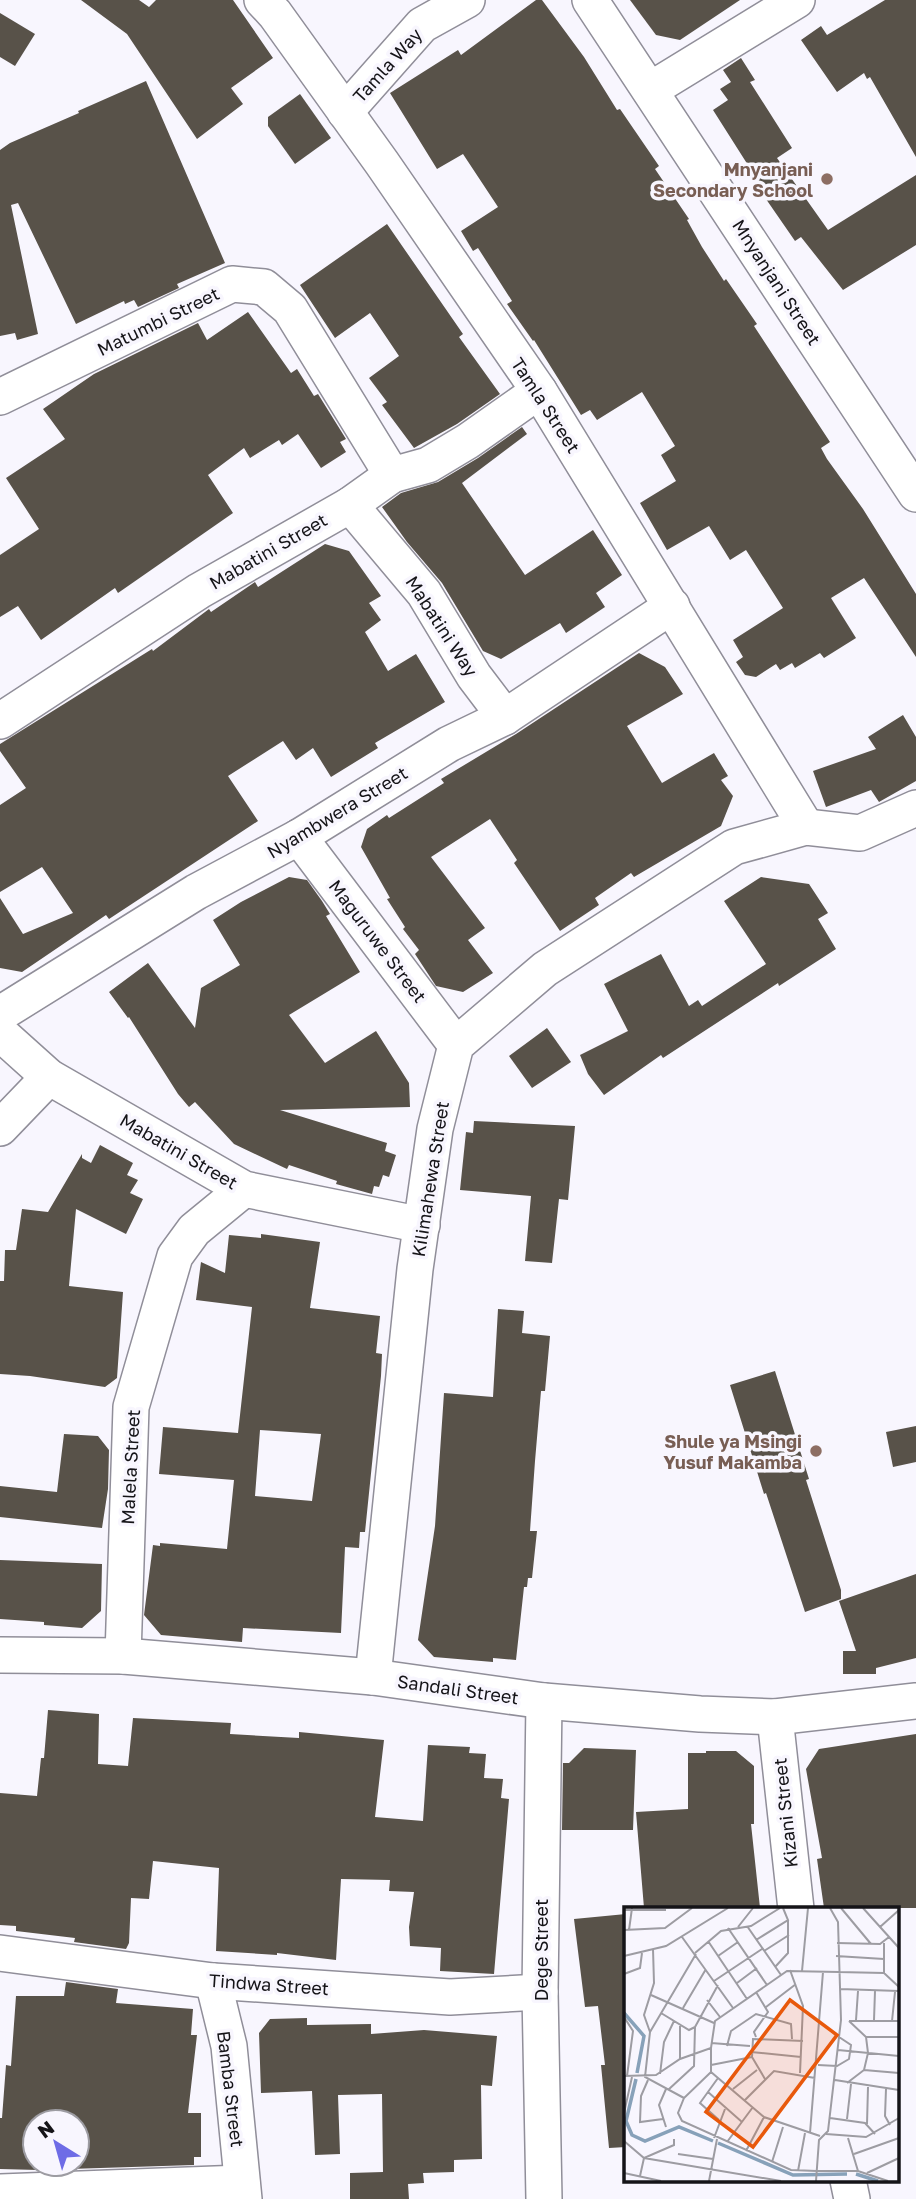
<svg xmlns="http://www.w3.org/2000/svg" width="916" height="2199" font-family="'Golos Text',sans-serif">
	<rect width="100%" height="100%" fill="#f8f6fe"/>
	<g fill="#585249" fill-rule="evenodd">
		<polygon points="81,0 139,0 149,7 156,0 233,0 273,58 231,88 243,104 197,139 127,34"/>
		<polygon points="536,0 542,0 584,57 617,110 620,109 659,166 655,169 689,219 687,220 702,247 724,281 726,279 757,324 754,326 830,442 821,448 827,459 863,509 916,594 916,657 864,578 831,598 856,638 824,658 820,653 795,668 792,663 780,670 776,664 756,677 745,675 736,662 743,657 733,640 783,608 746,550 730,560 709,526 667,550 640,503 676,481 661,455 675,446 642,392 597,420 590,410 581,415 534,340 533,341 507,304 512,301 478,248 473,251 461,231 498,207 463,154 437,169 390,93 458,50 461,55"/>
		<polygon points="630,0 740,0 680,40 656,35"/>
		<polygon points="885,0 916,0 916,157 870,77 867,79 864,73 837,92 801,40 821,26 827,35"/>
		<polygon points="0,13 35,34 15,66 0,57"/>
		<polygon points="741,58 755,80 750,82 792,148 777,158 828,230 916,175 916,245 843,290 801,237 795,241 757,186 760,184 713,110 728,100 720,89 731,82 723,70"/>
		<polygon points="146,81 225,263 177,284 179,288 138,307 134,300 125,304 124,301 76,324 18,203 11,205 38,334 17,340 15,333 0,336 0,150 10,143 79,113 78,111"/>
		<polygon points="300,94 331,138 295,164 268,126 268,117"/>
		<polygon points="387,224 463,334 459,337 500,394 457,424 414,448 382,405 387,402 369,378 399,356 370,313 335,338 300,285"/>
		<polygon points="248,312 291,373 297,369 314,396 318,394 346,439 340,442 346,452 321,468 298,434 282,445 279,440 250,458 244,448 208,475 233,513 118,593 115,588 41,640 18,606 0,617 0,555 39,529 6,478 65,439 43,409 94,374 198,323 207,340"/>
		<polygon points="522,427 527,434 462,483 525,575 593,530 622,575 596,593 605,607 566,633 560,623 501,659 483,651 442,583 407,542 382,507 401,493 438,482 478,458"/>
		<polygon points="325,544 349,551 381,596 369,603 381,620 365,632 388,671 416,654 445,702 375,743 378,748 331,777 313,748 296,760 283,741 228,776 258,821 109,919 106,915 22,972 0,968 0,898 23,934 73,913 42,867 0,892 0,805 26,788 0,751 0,744 152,649 153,651 209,609 211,612 255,582 258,587"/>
		<polygon points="639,653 665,667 683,694 627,726 662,783 714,753 728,776 721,780 733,796 721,826 634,877 631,873 595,898 599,905 560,931 514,863 517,860 490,819 431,857 485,928 468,940 493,973 463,992 436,986 415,954 419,950 403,929 405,927 387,899 390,898 361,847 367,829 387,815 389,818 444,783 441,779 516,734"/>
		<polygon points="903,715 916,737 916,781 879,802 871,790 826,807 813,771 876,749 868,737"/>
		<polygon points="289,877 307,880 322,901 330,914 326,916 360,972 289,1015 325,1063 376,1031 409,1083 410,1107 280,1110 387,1143 385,1151 396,1155 389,1177 383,1175 379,1187 374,1186 372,1194 336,1184 337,1181 289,1165 287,1169 234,1144 195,1102 189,1107 178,1094 129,1017 128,1018 109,992 148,963 195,1028 201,988 240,965 213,920 241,902"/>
		<polygon points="761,877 809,884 828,913 818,919 836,949 779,986 778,983 663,1058 661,1055 604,1095 588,1074 580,1055 628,1031 604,984 661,954 689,1006 698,1000 702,1006 766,964 724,901"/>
		<polygon points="547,1028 571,1062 532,1088 509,1056"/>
		<polygon points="474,1121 575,1126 568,1200 559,1199 552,1263 525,1261 531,1196 460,1190 466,1132 473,1133"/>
		<polygon points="100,1145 133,1163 127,1175 138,1180 130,1193 143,1199 126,1234 76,1209 69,1286 123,1292 117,1378 105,1387 30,1376 0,1374 0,1281 4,1281 5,1250 16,1250 22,1209 48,1212 82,1154 82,1158 91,1163"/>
		<path d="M261 1234 320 1242 310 1308 380 1316 376 1353 382 1354 381 1376 365 1532H360L359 1548 345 1547 341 1633 243 1628 242 1642 161 1635 144 1615 153 1545 160 1546V1543L227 1549 234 1480 159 1474 163 1427 238 1433 252 1307 196 1300 201 1262 225 1273 229 1235 261 1238ZM260 1430 321 1434 312 1501 255 1496Z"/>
		<polygon points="498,1309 524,1311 522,1333 550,1336 545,1391 541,1391 535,1461 530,1531 537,1531 532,1578 528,1578 527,1587 524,1587 516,1660 493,1658 493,1662 434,1657 418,1640 435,1526 444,1393 493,1397"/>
		<polygon points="775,1371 809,1479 806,1480 841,1590 841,1599 805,1612 766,1493 764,1494 730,1385"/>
		<polygon points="916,1426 916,1462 893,1467 886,1432"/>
		<polygon points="64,1434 98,1436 109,1450 108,1489 102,1528 0,1517 0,1486 57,1492"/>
		<polygon points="0,1560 102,1564 101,1611 82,1628 44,1625 44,1622 0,1619"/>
		<polygon points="916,1574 916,1658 876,1668 876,1674 843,1674 843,1651 856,1651 839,1601"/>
		<polygon points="48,1710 99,1714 98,1764 128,1766 133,1718 231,1723 230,1734 299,1738 299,1732 384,1740 375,1817 423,1821 428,1745 470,1747 469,1753 486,1754 484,1778 503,1779 501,1798 509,1799 494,1974 440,1971 441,1948 410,1946 409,1927 414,1892 389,1891 390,1880 341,1879 336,1960 277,1953 277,1955 216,1951 219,1868 153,1861 149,1899 131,1898 129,1943 126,1949 74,1942 75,1938 16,1931 16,1926 0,1925 0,1793 37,1796 41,1758 44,1758"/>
		<polygon points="916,1734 916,1908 824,1908 817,1859 822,1858 806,1769 819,1749"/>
		<polygon points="584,1748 636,1750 633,1830 562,1830 563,1763 569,1763"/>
		<polygon points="706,1751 736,1751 754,1766 754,1824 751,1824 760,1908 644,1908 636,1812 688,1809 688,1753 706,1753"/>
		<polygon points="626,1914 626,2147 609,2148 601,2065 605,2065 598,2006 585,2007 574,1919"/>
		<path d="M66 1982 118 1989 116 2003 193 2009 191 2035H197L188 2113H201V2157H194V2165L38 2170 0 2169V2118H2L6 2065 11 2066 16 1996H64ZM35 2122H77V2164H35Z"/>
		<polygon points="307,2018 307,2025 371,2024 371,2034 424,2030 497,2036 492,2086 481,2085 482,2159 454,2160 454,2172 423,2173 424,2183 408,2184 409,2199 350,2199 350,2173 383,2172 382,2094 338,2095 340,2154 315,2155 312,2091 261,2093 259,2033 270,2019"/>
	</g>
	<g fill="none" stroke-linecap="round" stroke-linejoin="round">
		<defs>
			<g id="minor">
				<polyline points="262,0 275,14 382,163 539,391 806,827"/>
				<polyline points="590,0 916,494"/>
				<polyline points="650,90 797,0"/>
				<polyline points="345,112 422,25 467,0"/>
				<polyline points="0,397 232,284 264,287 290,309 392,475"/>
				<polyline points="350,505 424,593 474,676 505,717"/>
				<polyline points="0,721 199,591 350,505 392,475 428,465 468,441 539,391"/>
				<polyline points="299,837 456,1045"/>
				<polyline points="0,1014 196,892 299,837 449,744 505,717 672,606"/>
				<polyline points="0,1033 49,1077 244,1189 422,1225"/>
				<polyline points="0,1128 49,1077"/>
				<polyline points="0,1655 123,1656 373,1677 544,1701 700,1714 775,1717 916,1701"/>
				<polyline points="123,1656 131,1407 175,1256 194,1230 244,1189"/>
				<polyline points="373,1677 415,1269 435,1129 456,1045 545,969 734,847 806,827 860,833 916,808"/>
				<polyline points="544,1701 540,1992 544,2199"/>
				<polyline points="775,1717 796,1909"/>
				<polyline points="0,1953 213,1981 450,1997 540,1992"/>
				<polyline points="213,1981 229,2046 244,2199"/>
				<polyline points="848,2180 852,2199"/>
				<polyline points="0,2192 242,2183"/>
			</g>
		</defs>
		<use href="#minor" stroke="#908e99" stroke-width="38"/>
		<use href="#minor" stroke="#fff" stroke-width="35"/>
	</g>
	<g fill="#8d6e63" stroke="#f8f6fe" stroke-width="2.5">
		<circle cx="827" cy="179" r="7"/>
		<circle cx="816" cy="1451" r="7"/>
	</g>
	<g text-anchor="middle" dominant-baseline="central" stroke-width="7" stroke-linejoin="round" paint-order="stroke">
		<g font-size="18" fill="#151418" stroke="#f8f6fe">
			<text transform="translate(387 65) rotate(-48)">Tamla Way</text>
			<text transform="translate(777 282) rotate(57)">Mnyanjani Street</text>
			<text transform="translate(158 321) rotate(-26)">Matumbi Street</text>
			<text transform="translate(546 405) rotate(57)">Tamla Street</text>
			<text transform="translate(268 551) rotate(-30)">Mabatini Street</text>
			<text transform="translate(442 626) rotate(57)">Mabatini Way</text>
			<text transform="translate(337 812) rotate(-31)">Nyambwera Street</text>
			<text transform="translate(378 941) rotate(53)">Maguruwe Street</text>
			<text transform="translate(179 1151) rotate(30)">Mabatini Street</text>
			<text transform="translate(430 1179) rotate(-81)">Kilimahewa Street</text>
			<text transform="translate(130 1467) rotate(-87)">Malela Street</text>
			<text transform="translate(458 1689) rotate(8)">Sandali Street</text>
			<text transform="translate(785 1813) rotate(-96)">Kizani Street</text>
			<text transform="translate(541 1950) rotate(-90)">Dege Street</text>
			<text transform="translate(269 1984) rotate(4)">Tindwa Street</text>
			<text transform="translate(231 2089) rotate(83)">Bamba Street</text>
		</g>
		<g font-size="18" font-weight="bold" fill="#785e54" stroke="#f8f6fe" text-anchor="end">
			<text x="813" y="169">Mnyanjani<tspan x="813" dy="21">Secondary School</tspan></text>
			<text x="802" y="1441">Shule ya Msingi<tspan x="802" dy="21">Yusuf Makamba</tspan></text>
		</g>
	</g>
	<g transform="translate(624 1907)">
		<rect width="275" height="275" fill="#f8f6fe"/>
		<path fill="none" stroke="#87a1b9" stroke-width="3.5" d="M0 106 20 129 13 166M12 172 2 214 8 228 21 234 55 220 89 234M94 236 169 268 223 267M232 267 254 274"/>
		<path fill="none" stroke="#9d9ca2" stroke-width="2" d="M217 1 247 37M239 1 275 41M0 3H42M123 19 157 68M114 20 129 1M256 20 275 3M104 21 143 78M0 23 41 21 68 1M5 23 8 1M58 30 109 101M132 33 164 13 159 1M84 34 123 92M213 36 256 37 265 30M260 36V66M29 42 30 76 20 108 26 125 21 170 60 191M140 44 165 28M71 46 97 24 127 19 156 1M0 49 42 39 104 1M94 49 114 35M212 49 260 52M151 60 164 46V13M166 63 179 99 176 166M178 64 184 1M214 65 260 66 275 80M0 67 16 61 18 46M90 74 138 42M113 76 133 61M216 82 275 84M132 85 144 105 130 125 132 130M27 88 90 116M83 93 96 110M142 100 172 77M59 101 82 62M37 106 65 123 71 120M0 110 9 124 3 169M232 113 234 84M250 113 251 84M225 114H275M268 114 271 85M56 119V152M26 125 72 47M242 130H275M87 136 126 139M103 139 107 124 132 107 167 117 168 132M87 141V165L140 210 196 229M214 143 275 149M127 145 177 150M87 158 128 150M194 158 213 159 225 152 227 138 215 130M240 163 275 166M87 165 60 191 54 206 58 214 167 263 193 264M36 167 40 135 50 114M0 169 32 168 56 152 87 141 91 114 163 64 215 65M94 171 76 196 95 213M141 172 128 150 129 132 179 134M24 173 17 189 16 215 39 212M211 173 275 183M223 176 240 163 244 146 242 130 225 114M109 182 133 163M262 182 261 209 266 218M44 183 70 159 71 120 94 78M84 185 118 215M121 193 150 164 191 171M0 206 8 170M206 211 241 216 251 227M223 212 227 177M243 217 244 180M42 220 35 198 42 182M186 226 199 65M202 227 242 230 275 211M90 231 101 202M224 231 234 264M0 234 20 251 157 274M103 235 129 200M122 244 140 210M54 247 89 252M230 247 275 231M148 255 159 220M174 264 181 226M193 264H234L264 274M0 266 37 274M243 266 275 251M16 269 20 251 50 238V232M85 274 93 232M192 274 195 233 204 224 217 113 214 15 206 1"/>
		<path fill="#e8590c" fill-opacity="0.15" stroke="#e8590c" stroke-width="3.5" d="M166 93 213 128 129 240 82 205Z"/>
		<rect width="275" height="275" fill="none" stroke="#151418" stroke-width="3.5"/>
	</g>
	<g transform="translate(56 2143) rotate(323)"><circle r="33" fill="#f8f6fe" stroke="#9d9ca2" stroke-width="2"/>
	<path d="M0-5L12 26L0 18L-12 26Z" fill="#6e6ce6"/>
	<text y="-10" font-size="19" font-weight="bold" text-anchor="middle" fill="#151418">N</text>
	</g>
</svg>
